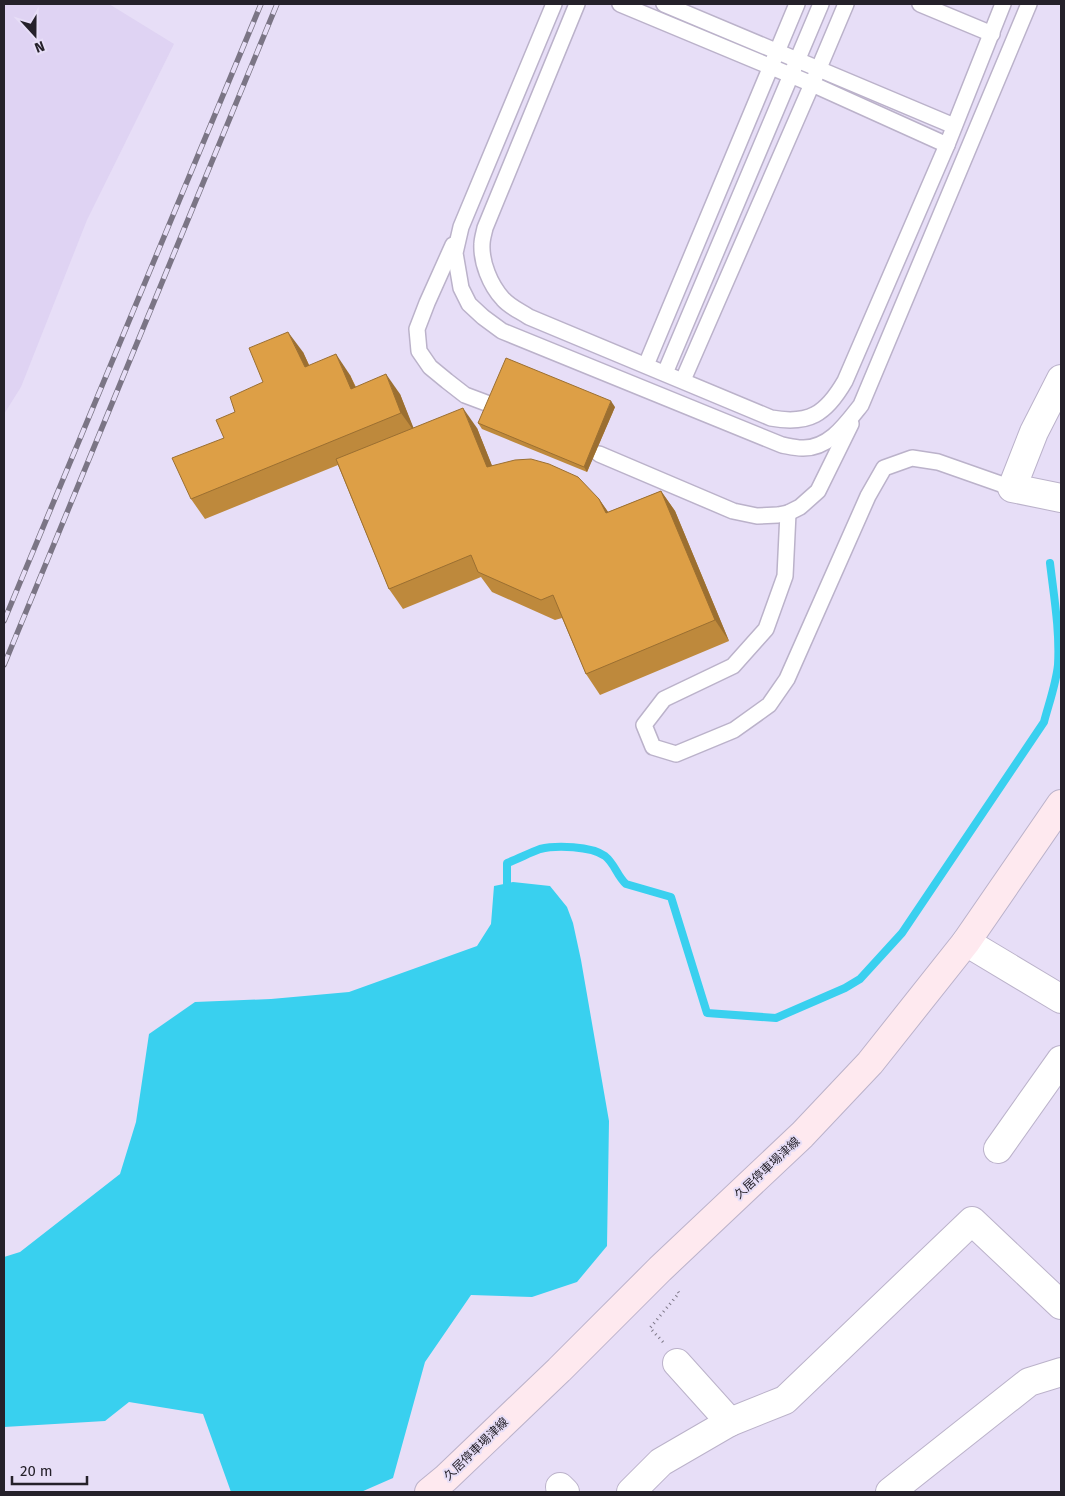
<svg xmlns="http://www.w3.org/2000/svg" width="1065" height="1496" font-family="'Fira Sans','Noto Sans JP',sans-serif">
	<rect width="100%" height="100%" fill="#e7def7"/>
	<polygon fill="#dfd3f3" points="4,4 109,4 174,44 87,220 21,387 4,414"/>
	<polygon fill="#39d0ef" points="513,882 550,886 567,907 573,923 581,960 609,1121 607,1246 577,1282 532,1297 471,1295 425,1362 393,1478 361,1492 231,1492 203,1414 129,1402 105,1421 4,1427 4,1257 20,1252 120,1174 136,1122 149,1034 195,1002 271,999 349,992 477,946 491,924 494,886"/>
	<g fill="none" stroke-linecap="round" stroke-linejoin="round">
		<path stroke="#39d0ef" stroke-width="8" d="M507 884V863C518 859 529 853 540 849 556 845 591 846 605 856 615 864 617 876 626 884L671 897 707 1013 776 1018 845 988 860 979 902 933 1044 722C1049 703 1056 684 1058 665 1060 631 1054 597 1050 563"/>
		<defs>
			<g id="service">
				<path d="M554 4 461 227 455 253 461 288 469 304 483 317 502 331 782 445C788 446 795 448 802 448 829 449 846 424 861 405L1029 4"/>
				<path d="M577 4 485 228C484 233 482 239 482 244 481 262 490 285 503 299 510 307 520 311 529 317L771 418C809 425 826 414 845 381L947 145 1003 4"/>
				<polyline points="620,4 812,84 947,145"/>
				<polyline points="664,4 954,126"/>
				<polyline points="920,4 992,34"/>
				<polyline points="453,245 427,303 417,329 419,351 430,367 447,381 465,395 489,404"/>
				<polyline points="646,365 797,4"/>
				<polyline points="665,373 821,4"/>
				<polyline points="683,380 819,68 846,4"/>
				<polyline points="599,454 733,511 757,516 778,515 788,513 800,507 818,491 851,424"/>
				<polyline points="788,513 785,576 766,629 733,666 664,699 644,725 653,747 676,754 734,730 769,705 787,679 868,496 884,468 912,458 938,462 1012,488"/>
			</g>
			<g id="minor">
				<polyline points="1061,379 1034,432 1012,488 1061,498"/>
				<polyline points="966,942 1061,999"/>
				<polyline points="998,1149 1061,1060"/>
				<polyline points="677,1363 730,1422"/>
				<polyline points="560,1487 565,1492"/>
				<polyline points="631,1492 661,1462 730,1422 785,1400 972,1221 1061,1305"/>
				<polyline points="890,1492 1029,1382 1061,1372"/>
			</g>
			<polyline id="secondary" points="429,1492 446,1478 559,1370 660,1269 802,1135 870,1063 966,942 1061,804"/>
		</defs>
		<use href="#service" stroke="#bbb2ca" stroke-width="18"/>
		<use href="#minor" stroke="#bbb2ca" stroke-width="30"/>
		<use href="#secondary" stroke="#bbb2ca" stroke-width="30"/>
		<polyline stroke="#7e7888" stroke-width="3" stroke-dasharray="1 4" stroke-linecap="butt" points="663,1342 650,1328 679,1293 676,1289"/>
		<use href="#service" stroke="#fff" stroke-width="15"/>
		<use href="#minor" stroke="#fff" stroke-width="28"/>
		<use href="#secondary" stroke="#fee9ef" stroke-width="28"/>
		<defs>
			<g id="rail">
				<polyline points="4,621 261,4"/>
				<polyline points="4,665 277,4"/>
			</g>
		</defs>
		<use href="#rail" stroke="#7b7585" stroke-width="5.5"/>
		<use href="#rail" stroke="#e7def7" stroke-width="4" stroke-dasharray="11" stroke-linecap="butt"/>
	</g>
	<g fill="#be893c">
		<polygon points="303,352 309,365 350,375 356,387 400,394 413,428 477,428 492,466 599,499 608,512 661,491 675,511 729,641 600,695 586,674 562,618 555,620 492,592 481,577 403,609 389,589 338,465 205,519 191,499 224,438 235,412 263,382"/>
		<polygon points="615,407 587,472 482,429 478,423"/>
	</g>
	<g fill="#9b6f31">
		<polygon points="288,332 303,352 319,387 305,367"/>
		<polygon points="336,354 350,375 365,409 351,389"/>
		<polygon points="386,374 400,394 416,434 401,413"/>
		<polygon points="611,401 615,407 587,472 584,467"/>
		<polygon points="463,408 477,428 501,488 487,467"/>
		<polygon points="661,491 675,511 729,641 715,620"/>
		<polygon points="599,499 613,519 606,513"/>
	</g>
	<g fill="#dd9f46" stroke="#9b6f31">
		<polygon points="288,332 305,367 336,354 351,389 386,374 401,413 191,499 172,458 224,438 216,420 235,412 230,397 263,382 249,348"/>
		<polygon points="506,358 611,401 584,467 478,423"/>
		<polygon points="463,408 487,467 515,460 531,459 549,464 578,477 599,499 606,513 661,491 715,620 586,674 553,595 541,600 478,572 471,555 389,589 336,459"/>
	</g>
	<g text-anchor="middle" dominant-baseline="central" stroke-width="4" stroke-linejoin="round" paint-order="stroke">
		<g font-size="12" fill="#25212a" stroke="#e7def7">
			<text transform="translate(767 1168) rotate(-43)">久居停車場津線</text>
			<text transform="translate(476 1449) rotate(-44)">久居停車場津線</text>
		</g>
	</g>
	<rect width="1065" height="1496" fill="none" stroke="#25212a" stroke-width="10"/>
	<g transform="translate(35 35) rotate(159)" stroke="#e7def7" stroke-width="4" paint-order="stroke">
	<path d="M0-4L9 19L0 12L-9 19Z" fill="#25212a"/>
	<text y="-8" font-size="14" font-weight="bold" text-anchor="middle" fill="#25212a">N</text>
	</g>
	<path d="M12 1476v8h75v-8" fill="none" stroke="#25212a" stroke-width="2.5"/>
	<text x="20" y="1476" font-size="15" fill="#25212a" stroke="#e7def7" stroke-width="4" paint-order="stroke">20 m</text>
</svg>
